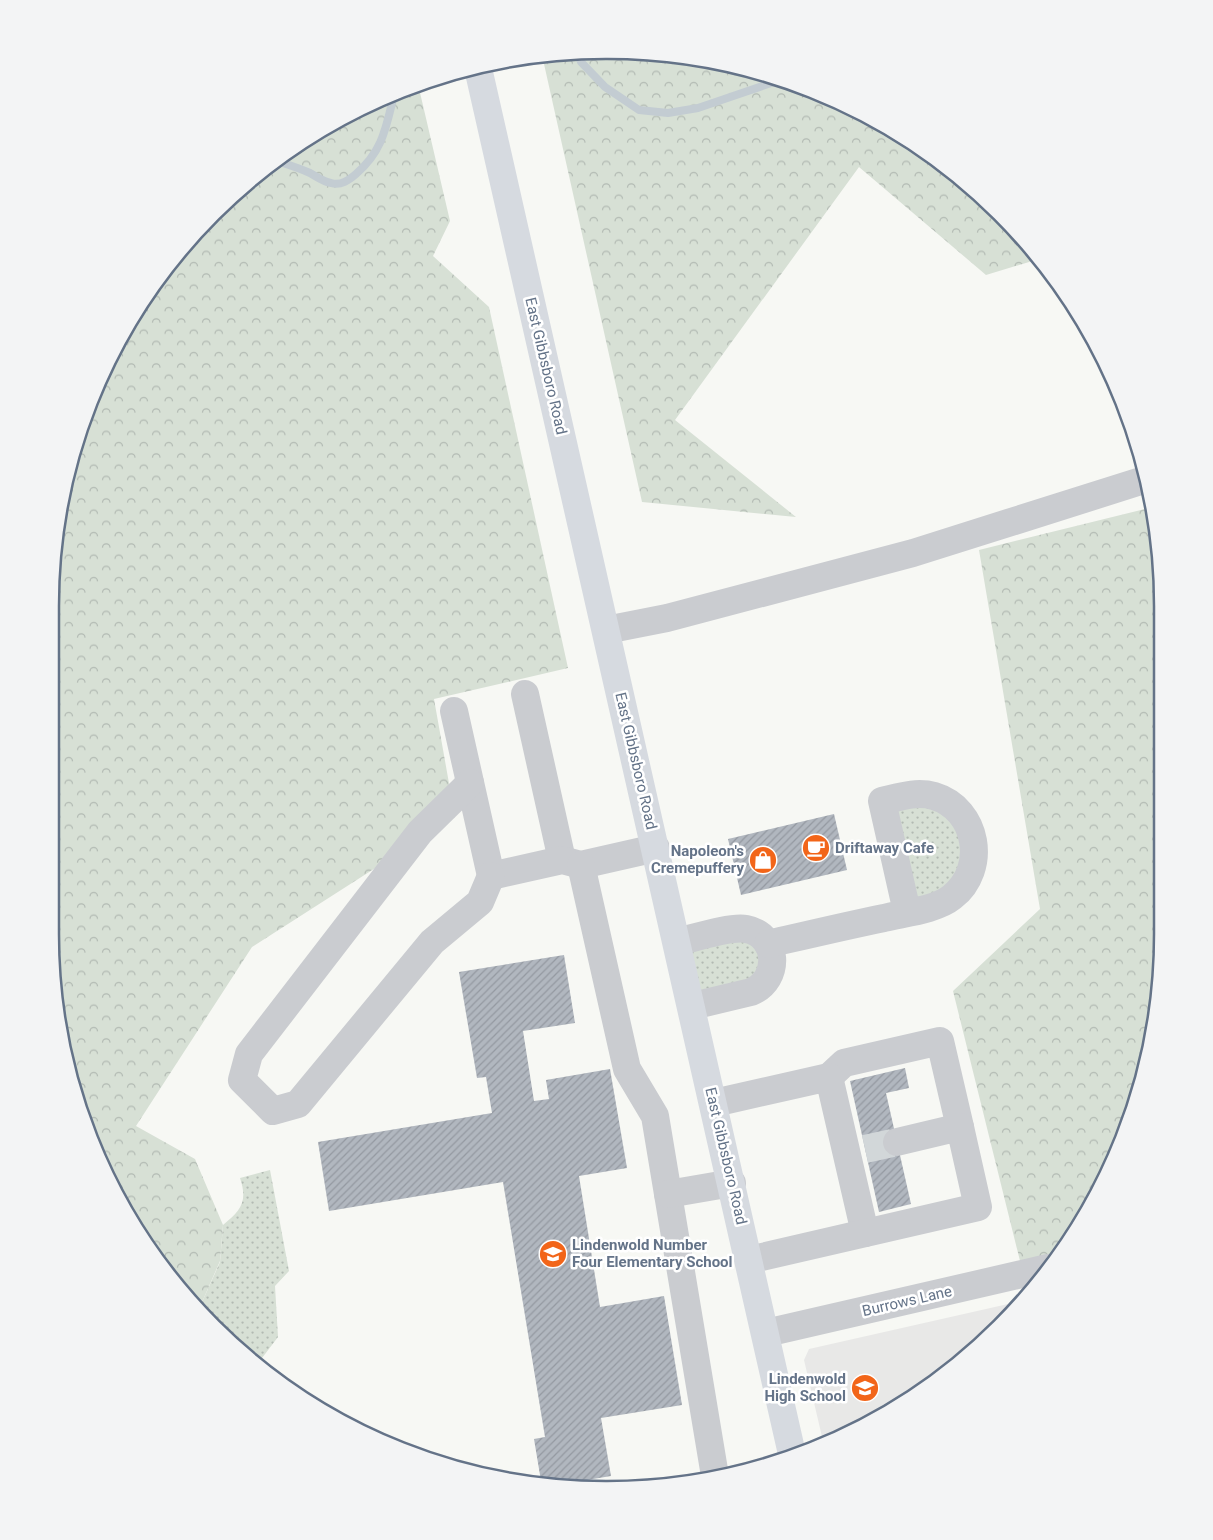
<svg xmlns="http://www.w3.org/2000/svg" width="1213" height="1540" font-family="Roboto,sans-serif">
	<defs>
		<pattern id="grass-dots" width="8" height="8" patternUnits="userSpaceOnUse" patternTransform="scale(1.25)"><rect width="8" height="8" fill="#d7e0d5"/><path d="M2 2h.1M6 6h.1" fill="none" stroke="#b2bab3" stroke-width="1.8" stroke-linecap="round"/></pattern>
		<pattern id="forest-crowns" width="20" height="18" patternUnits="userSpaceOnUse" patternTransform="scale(1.25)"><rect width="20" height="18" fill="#d7e0d5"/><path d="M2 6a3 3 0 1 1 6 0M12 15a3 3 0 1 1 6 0" fill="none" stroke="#b2bab3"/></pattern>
		<pattern id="building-hatch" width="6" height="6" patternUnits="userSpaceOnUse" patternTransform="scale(1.25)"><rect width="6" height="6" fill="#b1b7bf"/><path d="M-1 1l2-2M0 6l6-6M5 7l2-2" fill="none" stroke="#9499a1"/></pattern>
	</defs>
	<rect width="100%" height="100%" fill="#f7f8f4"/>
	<polygon fill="#e8e8e7" points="1021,1301 1000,1327 885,1415 823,1441 804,1360 809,1349"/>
	<g fill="url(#grass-dots)">
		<polygon points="882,801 946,801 972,868 907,912"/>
		<polygon points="743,928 770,974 692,1006 677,942"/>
		<path d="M270 1170 289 1271 275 1286 278 1337 259 1362 213 1327 196 1305 203 1300 220 1262 223 1225C241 1210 248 1202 240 1178Z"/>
	</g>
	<g fill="url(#forest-crowns)">
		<polygon points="643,51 750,69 852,107 945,165 1025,239 1039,259 986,275 859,167 675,420 796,517 642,502 542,55"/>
		<polygon points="418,84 450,221 433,256 489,307 568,668 434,699 455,817 252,947 136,1126 195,1159 223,1225 220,1261 203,1300 196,1305 125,1212 69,1078 50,933 51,570 80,427 124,329 165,268 240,188 328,125"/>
		<polygon points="1149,508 1162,570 1163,934 1152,1042 1121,1146 1069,1243 1053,1262 1022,1269 953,991 1040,909 979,550"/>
	</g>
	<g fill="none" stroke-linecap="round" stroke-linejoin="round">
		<g stroke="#c3ccd2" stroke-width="8">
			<polyline points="578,53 581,62 605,87 639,110 668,113 698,108 780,80"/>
			<path d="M277 161C289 165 299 168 310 173 317 177 324 182 331 183 341 186 349 180 356 174 383 151 386 127 394 95"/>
		</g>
	</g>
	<g fill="url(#building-hatch)">
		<polygon points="834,814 847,870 741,895 728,839"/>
		<polygon points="564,955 575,1023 523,1031 534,1101 549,1099 546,1080 610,1069 627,1168 579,1176 600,1307 664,1296 682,1405 601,1418 611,1476 563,1484 541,1481 534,1439 545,1437 503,1182 329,1211 318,1142 492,1113 486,1077 477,1078 459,972"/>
		<polygon points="905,1068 909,1088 886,1093 911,1204 879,1212 850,1081"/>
	</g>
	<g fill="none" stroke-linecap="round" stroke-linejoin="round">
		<polyline stroke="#d2d7d9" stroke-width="28" stroke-dasharray="28 14" stroke-linecap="butt" points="865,1149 897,1142"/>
		<g stroke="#caccd0" stroke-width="28">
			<polyline points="606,630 667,618 913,553 1144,480"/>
			<polyline points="525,694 562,860"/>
			<polyline points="454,711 491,876 562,860 581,865 656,848"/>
			<polyline points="470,783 420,832 249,1054 242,1080 273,1111 298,1104 432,942 480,902 491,876"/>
			<polyline points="581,865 627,1069 655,1116 715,1476"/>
			<path d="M677 942C694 938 731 926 746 929 779 935 781 980 751 992L692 1006"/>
			<path d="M768 944C807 935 845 926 884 918 904 913 936 910 952 897 988 869 978 809 934 796 916 791 899 797 882 801L907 912"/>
			<polyline points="829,1077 844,1063 940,1041 960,1127"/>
			<polyline points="714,1103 829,1077 865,1233"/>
			<polyline points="668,1194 732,1183"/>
			<polyline points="749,1260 978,1207 960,1127 897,1142"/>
			<polyline points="766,1333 1048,1268"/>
		</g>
		<polyline stroke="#d6dae0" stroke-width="28" points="478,68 792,1454"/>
	</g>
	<defs>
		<symbol id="cafe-disc" viewBox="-11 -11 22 22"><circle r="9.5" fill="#f26519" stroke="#fff"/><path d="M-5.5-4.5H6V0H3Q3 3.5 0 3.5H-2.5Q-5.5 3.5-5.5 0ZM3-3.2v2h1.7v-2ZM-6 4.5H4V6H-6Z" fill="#fff"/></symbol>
		<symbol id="shop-disc" viewBox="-11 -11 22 22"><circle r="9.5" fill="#f26519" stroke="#fff"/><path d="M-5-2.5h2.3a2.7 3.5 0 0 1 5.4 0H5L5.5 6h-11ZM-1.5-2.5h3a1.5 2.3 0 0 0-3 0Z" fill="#fff"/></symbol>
		<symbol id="school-disc" viewBox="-11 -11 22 22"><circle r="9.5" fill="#f26519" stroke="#fff"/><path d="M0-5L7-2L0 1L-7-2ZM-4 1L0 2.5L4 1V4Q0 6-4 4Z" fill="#fff"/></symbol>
	</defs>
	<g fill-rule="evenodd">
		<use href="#cafe-disc" x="800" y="832" width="32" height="32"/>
		<use href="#shop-disc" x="747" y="844" width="32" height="32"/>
		<use href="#school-disc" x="537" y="1238" width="32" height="32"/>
		<use href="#school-disc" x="849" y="1372" width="32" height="32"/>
	</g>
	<g text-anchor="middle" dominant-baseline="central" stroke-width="5" stroke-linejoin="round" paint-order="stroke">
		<g font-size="15" fill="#647388" stroke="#fff">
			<text transform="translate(546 366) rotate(77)">East Gibbsboro Road</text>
			<text transform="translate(636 761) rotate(77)">East Gibbsboro Road</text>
			<text transform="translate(726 1156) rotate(77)">East Gibbsboro Road</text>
			<text transform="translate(907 1301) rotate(-13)">Burrows Lane</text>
		</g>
		<g font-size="15" font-weight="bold" fill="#647388" stroke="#fff" text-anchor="start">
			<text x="835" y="848">Driftaway Cafe</text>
			<text x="744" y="851" text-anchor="end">Napoleon's<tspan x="744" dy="17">Cremepuffery</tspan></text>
			<text x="572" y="1245">Lindenwold Number<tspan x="572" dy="17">Four Elementary School</tspan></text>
			<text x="846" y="1379" text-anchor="end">Lindenwold<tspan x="846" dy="17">High School</tspan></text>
		</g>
	</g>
	<path d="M0 0H1213V1540H0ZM606 59H607A547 547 0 0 1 1154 606V934A547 547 0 0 1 607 1481H606A547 547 0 0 1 59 934V606A547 547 0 0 1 606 59Z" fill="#f3f4f5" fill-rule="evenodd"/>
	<path fill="none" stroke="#647388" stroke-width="2.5" d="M606 59H607A547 547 0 0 1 1154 606V934A547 547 0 0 1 607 1481H606A547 547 0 0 1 59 934V606A547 547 0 0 1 606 59Z"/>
</svg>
